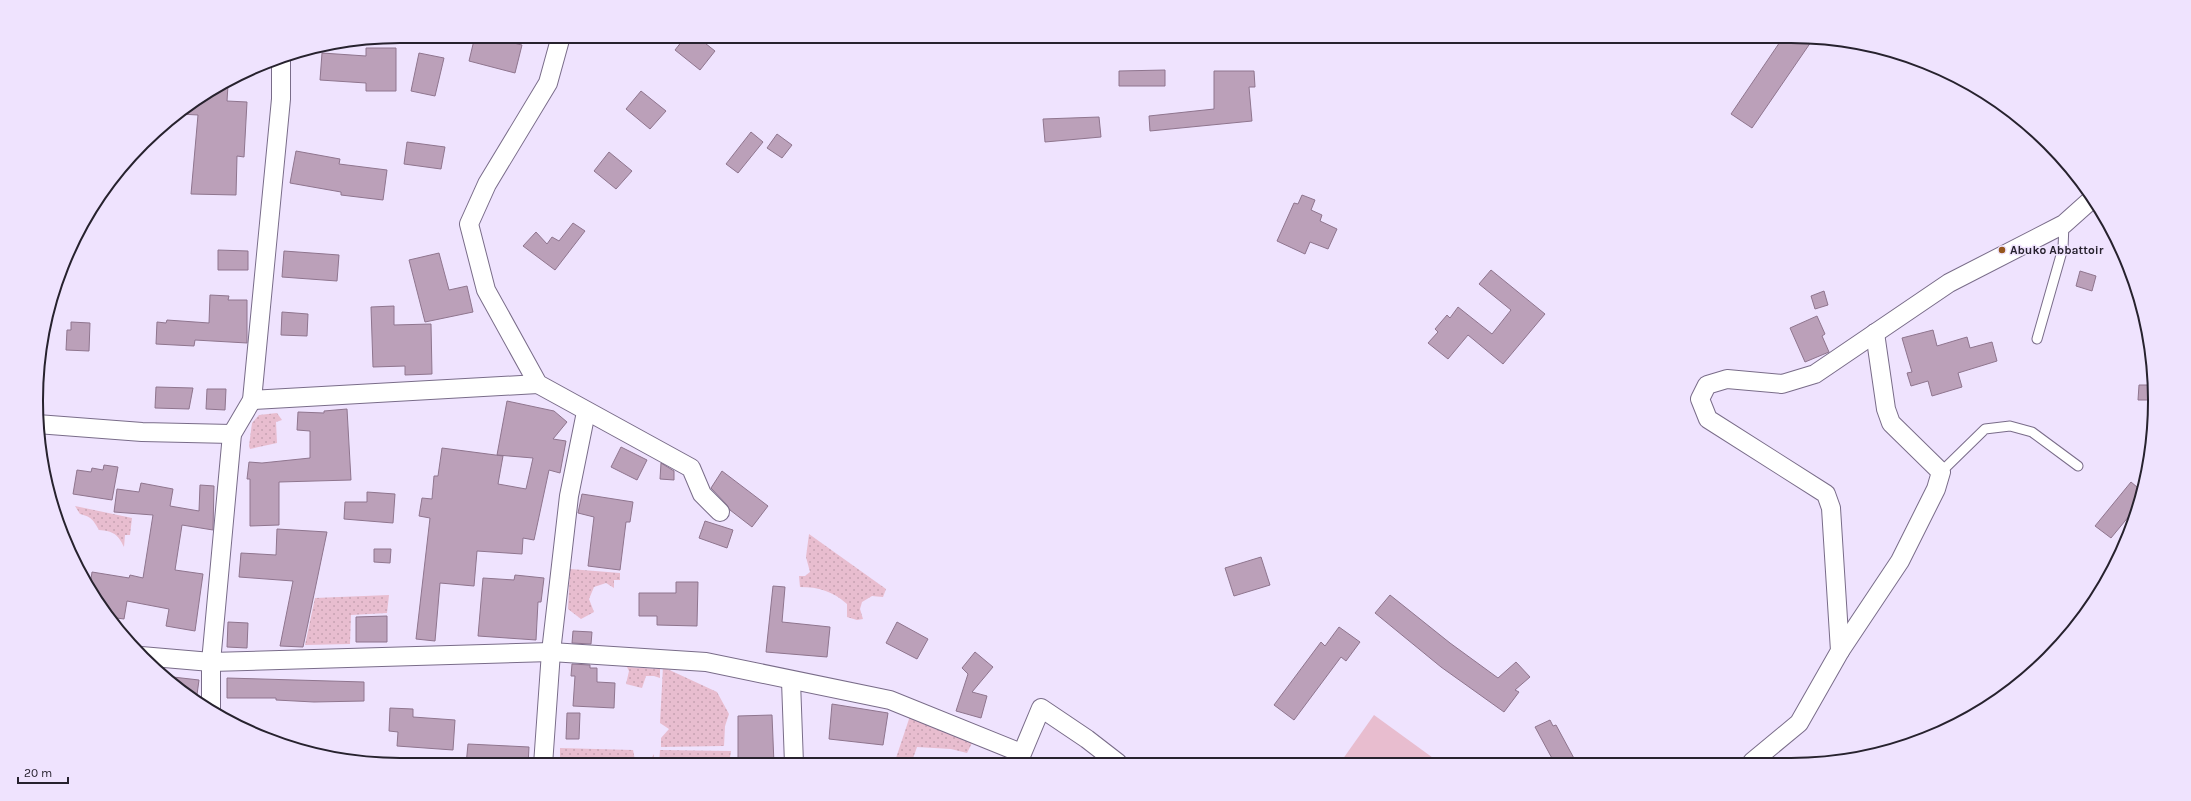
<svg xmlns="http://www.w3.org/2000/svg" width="2191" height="801" font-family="Karla,sans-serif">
	<defs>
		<pattern id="grass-dots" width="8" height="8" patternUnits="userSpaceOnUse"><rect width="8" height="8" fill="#e8bdcf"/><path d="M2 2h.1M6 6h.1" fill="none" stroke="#c7a2b2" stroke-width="1.8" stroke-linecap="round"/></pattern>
		<pattern id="forest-crowns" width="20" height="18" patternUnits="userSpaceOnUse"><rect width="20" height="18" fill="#e8bdcf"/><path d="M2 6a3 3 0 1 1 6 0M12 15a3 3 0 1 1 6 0" fill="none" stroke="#c7a2b2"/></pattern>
	</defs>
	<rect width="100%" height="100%" fill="#efe3fe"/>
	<g fill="url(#grass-dots)">
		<polygon points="277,413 282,420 276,422 277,443 250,449 249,446 252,423 259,415"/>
		<path d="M75 506 132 518 130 535H125L124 547C118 534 113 531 99 530 93 520 92 517 80 514Z"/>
		<path d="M809 534 886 589 883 597 872 596 862 602 860 609 863 619 857 620 847 617V604C832 591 819 587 800 587L799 576H805L810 572 806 557Z"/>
		<polygon points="570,569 620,573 620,580 614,580 614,588 606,583 594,587 589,599 594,612 581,619 568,609"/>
		<polygon points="389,595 387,613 351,615 350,644 305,645 315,598"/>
		<polygon points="627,667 660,669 660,678 654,676 646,676 642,688 626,684 629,671"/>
		<polygon points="663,667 717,692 729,714 725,726 724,746 661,747 661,738 669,729 660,723"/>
		<polygon points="911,713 974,739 967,753 951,749 917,747 911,764 894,764"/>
		<polygon points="560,748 633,750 635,760 640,762 651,759 654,754 654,764 560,765"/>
		<polygon points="660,750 731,751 729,764 659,764"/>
	</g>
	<polygon fill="url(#forest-crowns)" points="2110,573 2106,583 2032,673"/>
	<polygon fill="#e8bdcf" points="1374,715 1440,763 1340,763"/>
	<g fill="#bba0b9" stroke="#8f758e">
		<polygon points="475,36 485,36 522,45 515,73 469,61"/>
		<polygon points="686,36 696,36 715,51 700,70 675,50"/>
		<polygon points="1784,36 1813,39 1752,128 1731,114"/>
		<polygon points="366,48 396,48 396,91 366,91 366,83 320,80 322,53 366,56"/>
		<polygon points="419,53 444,58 435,96 411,91"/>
		<polygon points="1165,70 1165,86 1119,86 1119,71"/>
		<polygon points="1214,71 1254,71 1255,87 1249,87 1252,121 1150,131 1149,116 1214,109"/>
		<polygon points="228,85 227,101 247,102 244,157 237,156 236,195 191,194 198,115 180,114"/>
		<polygon points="641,91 666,111 650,129 626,109"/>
		<polygon points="1099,117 1101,137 1045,142 1043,119"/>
		<polygon points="751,132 763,142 738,173 726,164"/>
		<polygon points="777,134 792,145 782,158 767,148"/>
		<polygon points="407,142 445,147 441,169 404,164"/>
		<polygon points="296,151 340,159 339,164 387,170 383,200 341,195 341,192 290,183"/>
		<polygon points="609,152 632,171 616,189 594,171"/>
		<polygon points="1302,195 1315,200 1311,210 1322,215 1320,221 1337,229 1328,249 1310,242 1305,254 1277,241 1294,203 1298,204"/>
		<polygon points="573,223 585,231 555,270 523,246 536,232 547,244 552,237 559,241"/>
		<polygon points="218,250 248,251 248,270 218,270"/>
		<polygon points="284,251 339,255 337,281 282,277"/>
		<polygon points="439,253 449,290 467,286 473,312 425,322 409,260"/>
		<polygon points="1491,270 1545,314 1503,364 1468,335 1448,359 1428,343 1438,332 1435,329 1447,315 1450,318 1458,307 1492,334 1511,310 1479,284"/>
		<polygon points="2080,271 2096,276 2092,291 2076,286"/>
		<polygon points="1824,291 1828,305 1815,309 1811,296"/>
		<polygon points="210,295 229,296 228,300 247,300 247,343 195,340 194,346 156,344 157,322 166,323 167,320 209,323"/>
		<polygon points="394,306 394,325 431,324 432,374 405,375 405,366 373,367 371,307"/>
		<polygon points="282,312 308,314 307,336 281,335"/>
		<polygon points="1817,316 1825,334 1822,336 1829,352 1805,362 1790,328"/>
		<polygon points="71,322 90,323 89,351 66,350 67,330 71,330"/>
		<polygon points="1933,330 1937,346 1967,337 1970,348 1992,342 1997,361 1958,373 1962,387 1932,396 1928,381 1911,386 1907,373 1912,372 1902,338"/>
		<polygon points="2139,385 2153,385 2153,400 2138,400"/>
		<polygon points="156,387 193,388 189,409 155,408"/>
		<polygon points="207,389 226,389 225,410 206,409"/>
		<polygon points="507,401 554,411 567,422 553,439 566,441 560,473 549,470 534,540 523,538 522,554 477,551 474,586 440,583 435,641 416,639 430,518 419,516 422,498 432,499 434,476 438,476 442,448 503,456 498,484 526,489 533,458 497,455"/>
		<polygon points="347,409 351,480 279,482 279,525 250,526 250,479 247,479 249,462 262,463 310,458 310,431 297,430 298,412 324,413 324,411"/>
		<polygon points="621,447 647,460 637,480 611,467"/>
		<polygon points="661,463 674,471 674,480 660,479"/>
		<polygon points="104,465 118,467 112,500 73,494 77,470 91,472 92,468 103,470"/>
		<polygon points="722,471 768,506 752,527 730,510 727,505 711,488"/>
		<polygon points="2131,482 2143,492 2143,495 2139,504 2111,538 2095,526"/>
		<polygon points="141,483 173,489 170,506 199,511 200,485 214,486 213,530 182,525 175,570 203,574 195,631 166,626 169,609 127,601 124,619 109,617 98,603 90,586 92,572 129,578 130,575 143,578 153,515 114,512 117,489 139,492"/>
		<polygon points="367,492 395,494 393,523 344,519 345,502 367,502"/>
		<polygon points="582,494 633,502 630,522 626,522 620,570 588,566 594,517 578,513"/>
		<polygon points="705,521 733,530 727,548 699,538"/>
		<polygon points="277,529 327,532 303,647 280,646 293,581 239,577 241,553 276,555"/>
		<polygon points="374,549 391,549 390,563 374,562"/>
		<polygon points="1261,557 1270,585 1234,596 1225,568"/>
		<polygon points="515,575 544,578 541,602 538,602 536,640 478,636 483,578 514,580"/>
		<polygon points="676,582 698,582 697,626 657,625 657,616 639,616 639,593 676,593"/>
		<polygon points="773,586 785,587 782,622 830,627 827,657 766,652"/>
		<polygon points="1390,595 1450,643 1498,678 1516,662 1530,677 1515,690 1519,692 1504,712 1441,667 1375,613"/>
		<polygon points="387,616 387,642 356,642 356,617"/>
		<polygon points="228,622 248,623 247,648 227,647"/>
		<polygon points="897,622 928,639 917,659 886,643"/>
		<polygon points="1339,627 1360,642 1346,661 1341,657 1294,720 1274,705 1321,642 1325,646"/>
		<polygon points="573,631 592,632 591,644 572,643"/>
		<polygon points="975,652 993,667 972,692 987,696 981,718 956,711 968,674 962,668"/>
		<polygon points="572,664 590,665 590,668 597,668 597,682 615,683 614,708 573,706 575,676 571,676"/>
		<polygon points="164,676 199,680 196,702 172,682"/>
		<polygon points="227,678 364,682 364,701 314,702 276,700 276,698 227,698"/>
		<polygon points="832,704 888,713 883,745 829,739"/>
		<polygon points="390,708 413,709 413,717 455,720 453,750 397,746 398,732 389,731"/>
		<polygon points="567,713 580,713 579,739 566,739"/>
		<polygon points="772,715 774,764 738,764 738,716"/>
		<polygon points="1550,720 1553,726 1556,725 1576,762 1554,762 1535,727"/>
		<polygon points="468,744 529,747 528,765 466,765"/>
	</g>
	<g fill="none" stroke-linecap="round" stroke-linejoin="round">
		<defs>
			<g id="lane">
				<polyline points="2037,339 2063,248 2064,224"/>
				<polyline points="1941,472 1985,429 2010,426 2032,432 2078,466"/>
			</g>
			<g id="street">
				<polyline points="561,36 548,83 487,184 469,224 486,290 538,384 691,468 702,494 720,512"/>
				<polyline points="252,400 538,384"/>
				<polyline points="37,424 142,432 232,434"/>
				<polyline points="1840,651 1900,561 1936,489 1941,472 1891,423 1886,409 1875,333"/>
				<polyline points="141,656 211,662 551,652 706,662 890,700 1021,753"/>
				<polyline points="791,681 794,764"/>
				<polyline points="211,709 211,662 232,434 252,400 281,99 281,58"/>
				<polyline points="1752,762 1799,723 1840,651 1831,508 1826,494 1708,419 1700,399 1707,385 1727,379 1782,384 1815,374 1949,283 2064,224 2092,199"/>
				<polyline points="1018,763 1041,708 1087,739 1118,763"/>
				<polyline points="543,765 551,652 569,496 586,412"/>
			</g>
		</defs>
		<use href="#lane" stroke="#796c89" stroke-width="11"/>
		<use href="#street" stroke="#796c89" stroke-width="20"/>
		<polyline stroke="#8c8497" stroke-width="2.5" stroke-dasharray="1 3" stroke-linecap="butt" points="2016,684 2068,630"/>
		<use href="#lane" stroke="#fff" stroke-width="9"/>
		<use href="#street" stroke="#fff" stroke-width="18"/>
	</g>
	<circle fill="#95561d" stroke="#efe3fe" stroke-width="1.5" cx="2002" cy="250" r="4"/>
	<g text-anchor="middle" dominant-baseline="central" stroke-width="3" stroke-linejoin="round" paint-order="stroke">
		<g font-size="12" font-weight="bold" fill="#27222e" stroke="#efe3fe" text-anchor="start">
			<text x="2010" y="250">Abuko Abbattoir</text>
		</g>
	</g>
	<path d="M0 0H2191V801H0ZM400 43H1791A357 357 0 0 1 2148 400V401A357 357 0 0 1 1791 758H400A357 357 0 0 1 43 401V400A357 357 0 0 1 400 43Z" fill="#efe3fe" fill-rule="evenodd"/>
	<path fill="none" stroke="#27222e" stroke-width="2" d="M400 43H1791A357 357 0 0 1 2148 400V401A357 357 0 0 1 1791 758H400A357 357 0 0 1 43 401V400A357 357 0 0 1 400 43Z"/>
	<path d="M18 777v6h50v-6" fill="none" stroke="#27222e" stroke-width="2"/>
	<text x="24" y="777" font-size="12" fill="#27222e" stroke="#efe3fe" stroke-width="3" paint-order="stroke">20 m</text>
</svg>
